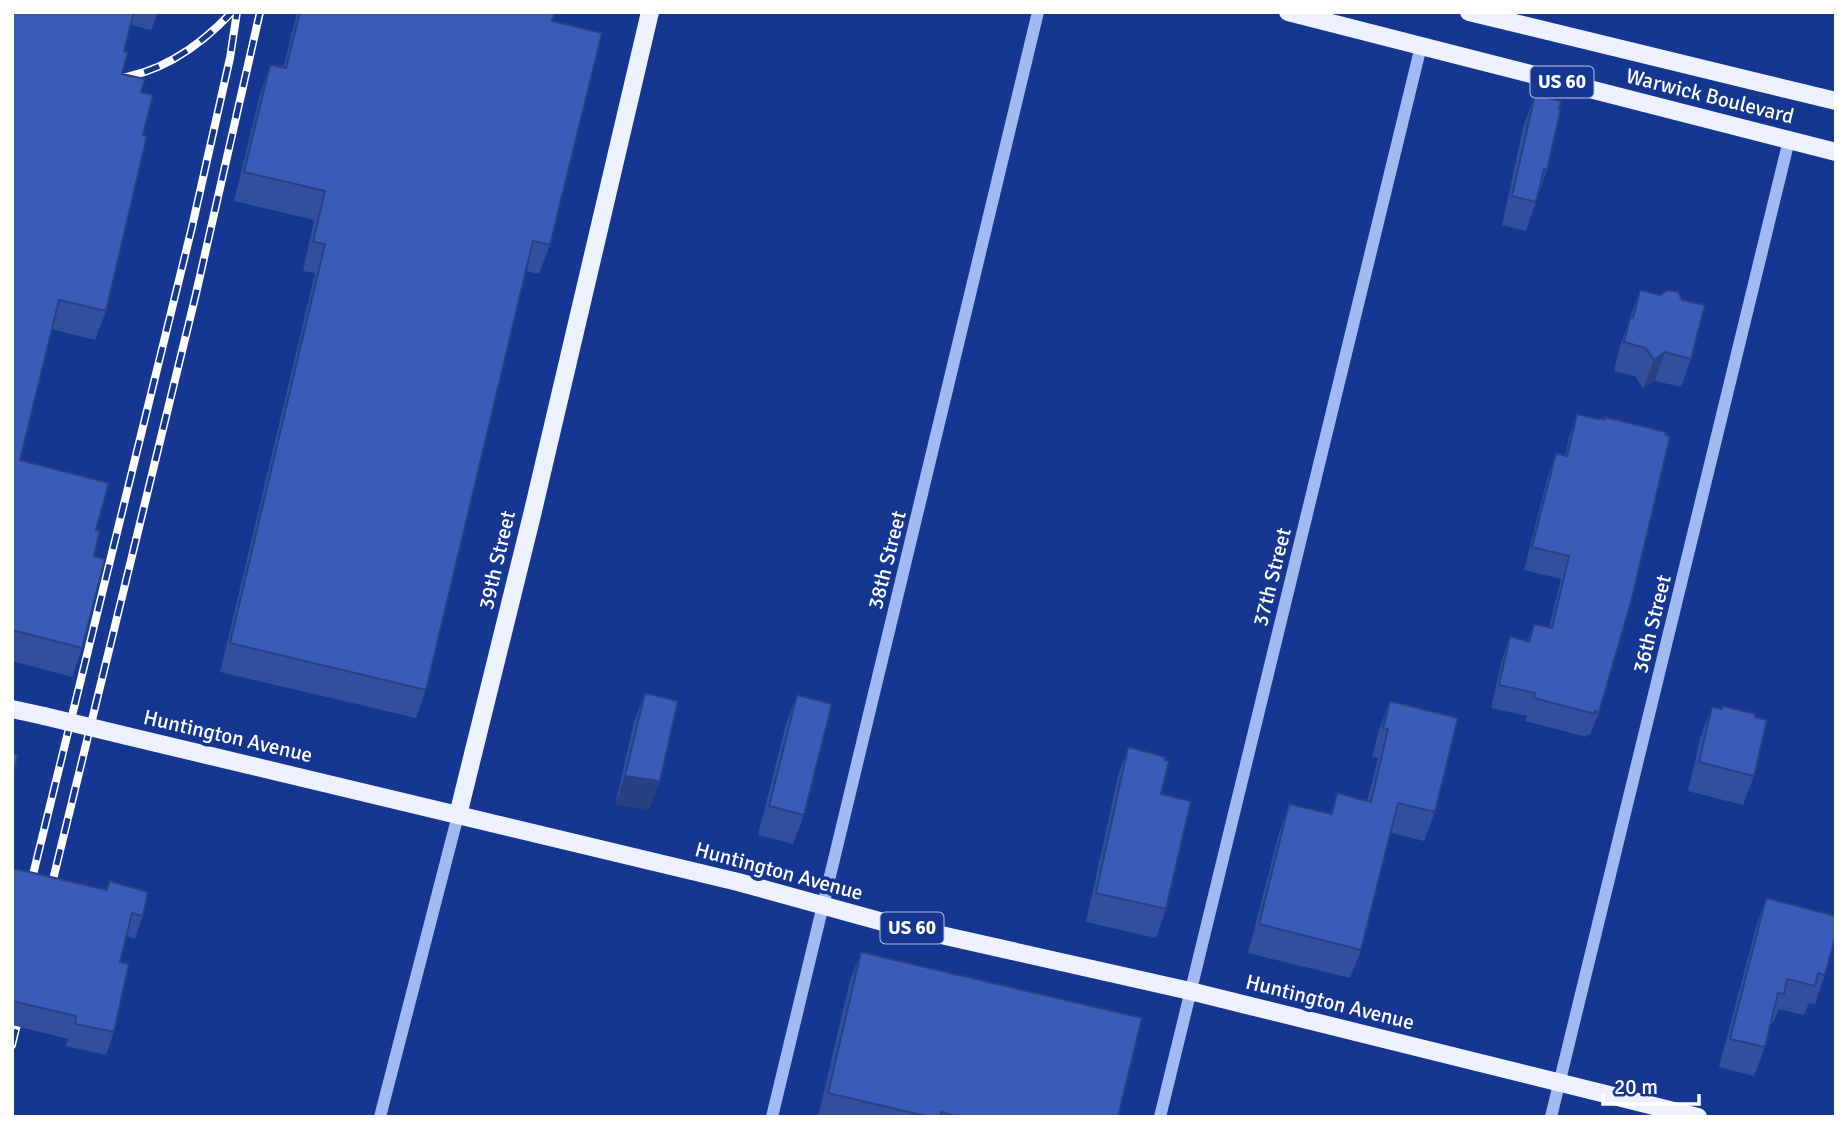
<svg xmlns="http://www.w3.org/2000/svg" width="1848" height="1129" font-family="Signika,sans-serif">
	<rect width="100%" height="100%" fill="#153691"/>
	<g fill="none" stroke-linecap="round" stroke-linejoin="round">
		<g stroke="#a3b9f1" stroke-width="12">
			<polyline points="380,1117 458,815"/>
			<polyline points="772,1117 1038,12"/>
			<polyline points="1160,1117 1421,46"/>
			<polyline points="1551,1117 1789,140"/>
		</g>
		<g stroke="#edf1ff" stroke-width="18">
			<polyline points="1288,12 1836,152"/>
			<polyline points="1469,12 1836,101"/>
			<polyline points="12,709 44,716"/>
			<polyline points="127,736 738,882 883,922 1190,991 1698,1117"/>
			<polyline points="458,815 532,515 650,12"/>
		</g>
		<defs>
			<g id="rail">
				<path d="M113 79C160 74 200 46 232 12"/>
				<polyline points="29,891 192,227 230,58 237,12"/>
				<polyline points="49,896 195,298 260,12"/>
				<polyline points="12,1045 21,1008"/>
			</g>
		</defs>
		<use href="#rail" stroke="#fff" stroke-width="8"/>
		<use href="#rail" stroke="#153691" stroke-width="5" stroke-dasharray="16" stroke-linecap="butt"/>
		<polyline stroke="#edf1ff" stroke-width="18" points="44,716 127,736"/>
	</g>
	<g fill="#324f9e">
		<polygon points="12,12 158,12 151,30 131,25 124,51 122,74 141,92 143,135 106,311 95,340 51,329 20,460 96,530 94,556 82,648 72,677 12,661"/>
		<polygon points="297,12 555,12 552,21 550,245 539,274 526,271 426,690 416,718 220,672 315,273 303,271 314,220 234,201 260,94 270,65 283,68"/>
		<polygon points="1535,95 1547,170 1526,231 1502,225 1524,124"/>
		<polygon points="1640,290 1691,359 1681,387 1655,381 1643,389 1635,376 1614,371 1620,346"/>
		<polygon points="1577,414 1599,712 1590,735 1587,734 1587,737 1525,721 1527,716 1491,708 1502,659 1510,636 1527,641 1534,624 1549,627 1561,579 1524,570 1548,476 1556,453 1565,455 1569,437"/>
		<polygon points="645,693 660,781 649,809 615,805 634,722"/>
		<polygon points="797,695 804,815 793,844 758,835 786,724"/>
		<polygon points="1390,701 1435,812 1424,841 1391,833 1361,950 1350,978 1248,953 1279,833 1289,804 1330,814 1337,793 1367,801 1378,758 1372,757 1379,730"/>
		<polygon points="1712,707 1755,717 1754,776 1743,805 1688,791 1701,735"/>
		<polygon points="1128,747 1161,794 1166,909 1156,938 1086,922 1118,776"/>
		<polygon points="12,868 107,890 110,881 143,916 135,939 126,936 120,962 114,1032 106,1055 66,1046 68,1039 12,1025"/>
		<polygon points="1766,898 1825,975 1815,1004 1809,1003 1804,1015 1779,1009 1773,1023 1771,1023 1765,1047 1754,1076 1719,1067 1756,927"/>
		<polygon points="861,952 1118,1117 818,1117 850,980"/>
	</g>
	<g fill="#294081">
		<polygon points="1665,352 1655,381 1643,389 1654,360"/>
		<polygon points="625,776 660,781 649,809 615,805"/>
	</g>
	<g fill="#3a5cb8" stroke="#294081" stroke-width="2">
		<polygon points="12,12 134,12 124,51 128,52 122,74 145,79 141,92 153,95 143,135 147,136 106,311 59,300 20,460 109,483 96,530 100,530 94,556 105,559 82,648 12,630"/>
		<polygon points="300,12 555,12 552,21 602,33 550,245 533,241 426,690 230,643 325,244 313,242 325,191 244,172 270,65 286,68"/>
		<polygon points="1535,95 1561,101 1559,109 1561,109 1547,170 1544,169 1536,202 1512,196"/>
		<polygon points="1640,290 1660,295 1667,290 1678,292 1682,300 1705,305 1691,359 1665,352 1654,360 1646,348 1624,342 1630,318 1633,318"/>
		<polygon points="1577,414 1598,419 1605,419 1605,417 1666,432 1665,435 1670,437 1631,602 1599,712 1595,711 1595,714 1534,698 1535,693 1499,685 1510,636 1529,642 1534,624 1552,628 1569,556 1532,547 1556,453 1567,456"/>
		<polygon points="645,693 678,701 660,781 625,776"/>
		<polygon points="797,695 832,704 804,815 769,806"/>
		<polygon points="1390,701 1458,718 1435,812 1398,803 1361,950 1259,924 1289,804 1332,814 1337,793 1371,802 1388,729 1383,728"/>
		<polygon points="1723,706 1755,714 1755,717 1767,720 1754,776 1699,762 1712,707 1722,709"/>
		<polygon points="1128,747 1166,757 1165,760 1169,761 1161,794 1191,801 1166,909 1096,893"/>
		<polygon points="12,753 18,755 12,780"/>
		<polygon points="12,868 107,890 110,881 148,892 143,916 132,913 120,962 129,964 114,1032 75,1024 76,1016 12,1001"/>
		<polygon points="1766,898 1836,916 1836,934 1825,975 1818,973 1815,986 1787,979 1784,994 1778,993 1765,1047 1730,1039"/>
		<polygon points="861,952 1142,1018 1118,1117 958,1117 941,1112 940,1117 930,1117 828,1093"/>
	</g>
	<g text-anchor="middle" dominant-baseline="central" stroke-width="7" stroke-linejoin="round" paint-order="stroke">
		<g fill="#153691" stroke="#b9c3de" stroke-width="2">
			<rect x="1530.5" y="66.5" width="63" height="31" rx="5"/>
			<rect x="880.5" y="912.5" width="63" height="31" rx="5"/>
		</g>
		<g font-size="19" font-weight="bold" fill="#fff">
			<text x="1562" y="82">US 60</text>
			<text x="912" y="928">US 60</text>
		</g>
		<g font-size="21" fill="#fff" stroke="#153691">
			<text transform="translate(1710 96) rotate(14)">Warwick Boulevard</text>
			<text transform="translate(497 560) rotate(-77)">39th Street</text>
			<text transform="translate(887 560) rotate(-76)">38th Street</text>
			<text transform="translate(1272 577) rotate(-76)">37th Street</text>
			<text transform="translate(1652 624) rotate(-76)">36th Street</text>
			<text transform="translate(228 736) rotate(13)">Huntington Avenue</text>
			<text transform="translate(779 871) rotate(15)">Huntington Avenue</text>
			<text transform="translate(1330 1002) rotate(14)">Huntington Avenue</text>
		</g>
	</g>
	<rect width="1848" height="1129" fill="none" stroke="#ffffff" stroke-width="28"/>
	<path d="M1603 1094v10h96v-10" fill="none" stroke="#ffffff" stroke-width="3.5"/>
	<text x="1614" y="1094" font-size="21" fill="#ffffff" stroke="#153691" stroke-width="5" paint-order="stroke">20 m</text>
</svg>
